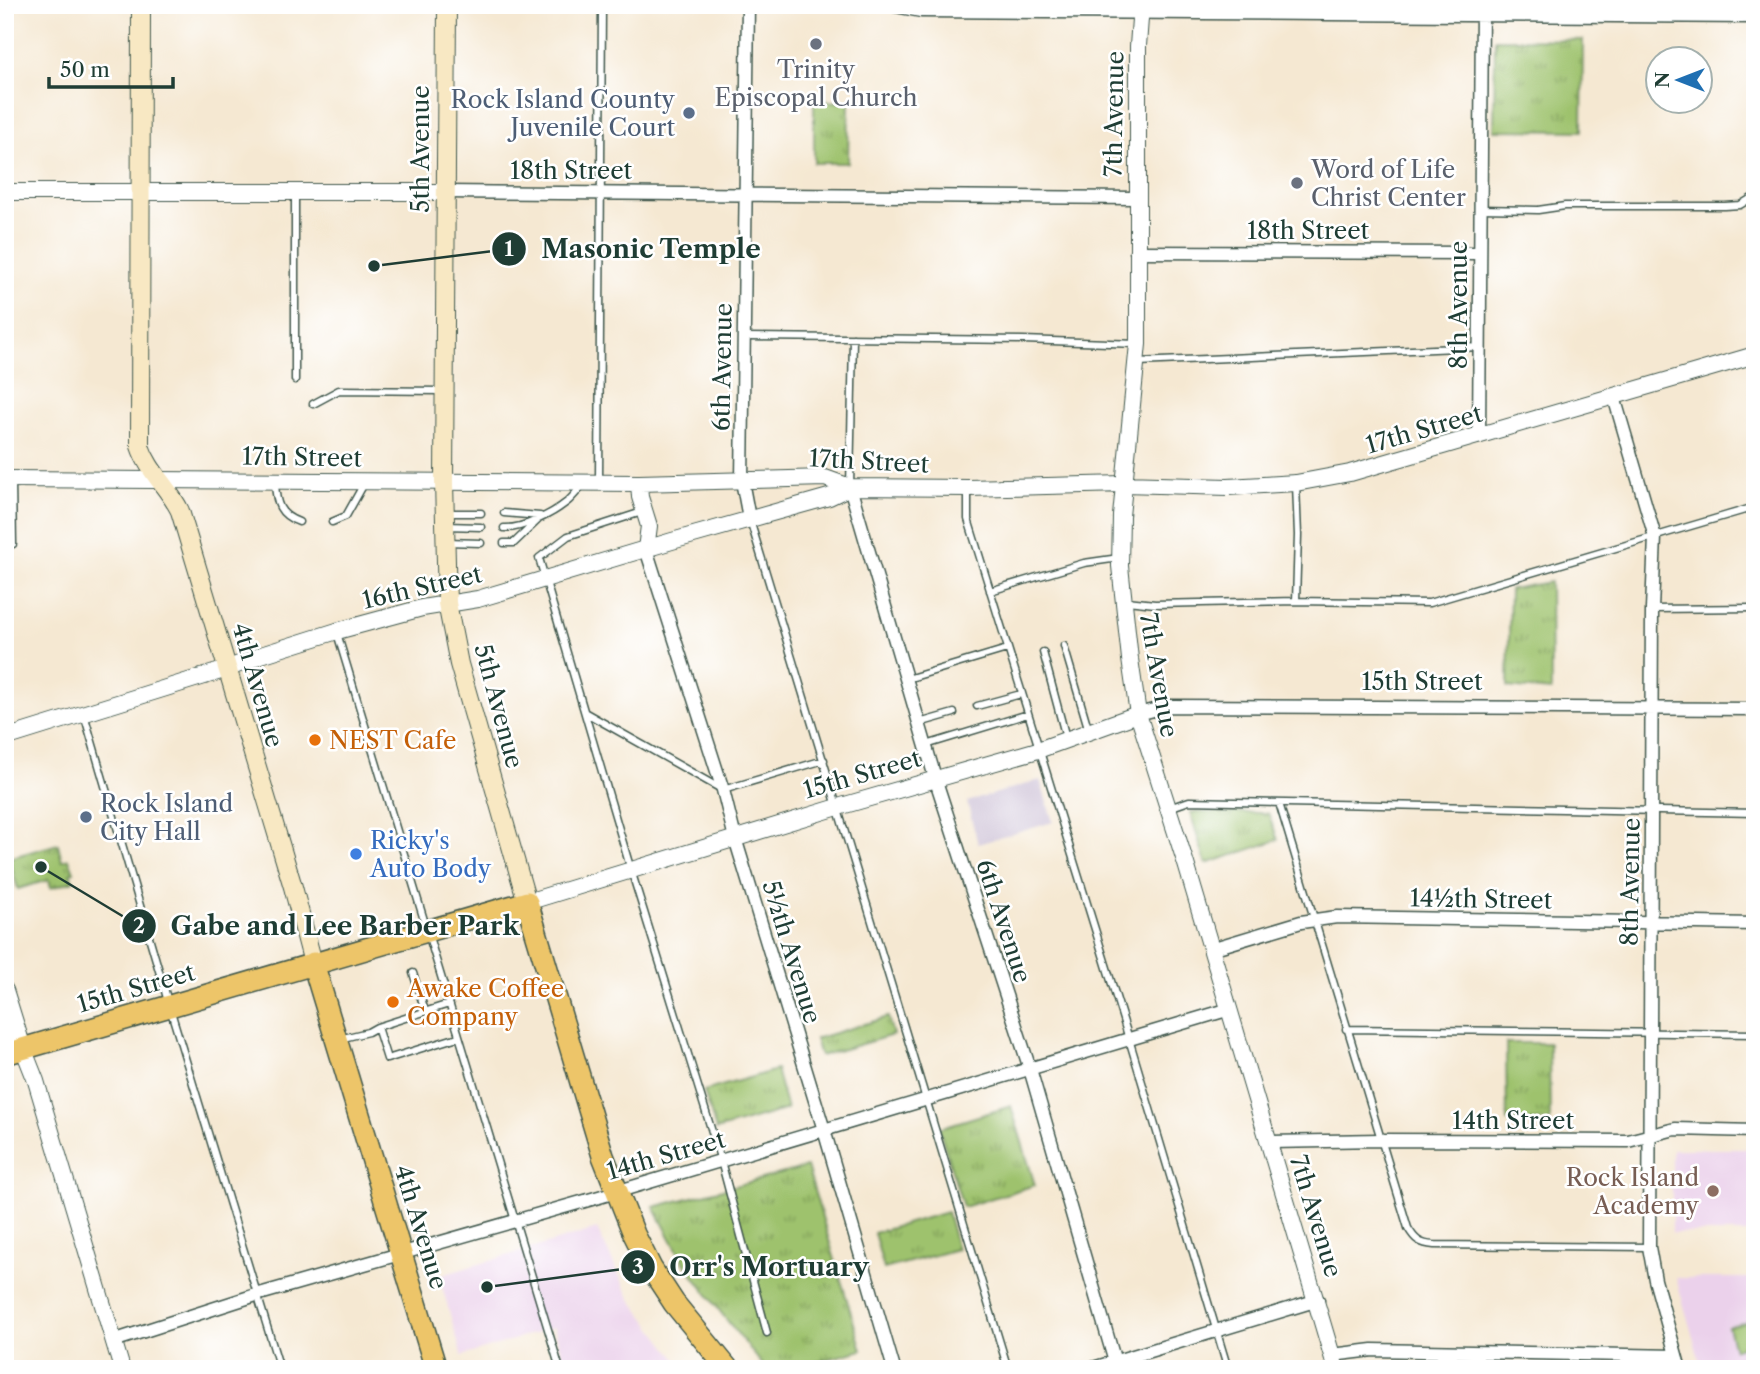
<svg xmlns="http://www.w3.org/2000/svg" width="1760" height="1374" font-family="'Libre Caslon Text',serif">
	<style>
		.built { fill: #ebd1eb }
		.industrial { fill: #cbbfd5 }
		.grass { fill: url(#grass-tufts); stroke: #5e8050; stroke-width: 2 }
		.garden { fill: #9ec26d; stroke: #5e8050; stroke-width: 2 }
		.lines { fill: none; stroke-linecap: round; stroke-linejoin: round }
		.service-casing { stroke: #3f574c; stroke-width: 9 }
		.minor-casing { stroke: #3f574c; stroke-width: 15 }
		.tertiary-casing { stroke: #3f574c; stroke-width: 18 }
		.secondary-casing { stroke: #3f574c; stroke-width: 20 }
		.primary-casing { stroke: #3f574c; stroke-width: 24 }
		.service { stroke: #fff; stroke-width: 6 }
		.minor { stroke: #fff; stroke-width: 12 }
		.tertiary { stroke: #fff; stroke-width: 16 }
		.secondary { stroke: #f8e8c3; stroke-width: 18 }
		.primary { stroke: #edc569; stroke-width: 21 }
		.worship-dot { fill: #6b7280; stroke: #fff; stroke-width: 2.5 }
		.service-dot { fill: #5c6f8a; stroke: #fff; stroke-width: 2.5 }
		.food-dot { fill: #e8710a; stroke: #fff; stroke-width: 2.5 }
		.shop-dot { fill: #3f7fe0; stroke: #fff; stroke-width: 2.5 }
		.education-dot { fill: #8d6e63; stroke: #fff; stroke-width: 2.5 }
		.labels { text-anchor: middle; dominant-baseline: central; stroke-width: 5; stroke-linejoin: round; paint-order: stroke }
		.worship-label { font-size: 24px; fill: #5b616d; stroke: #fff }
		.service-label { font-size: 24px; fill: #4e5e75; stroke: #fff; text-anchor: end }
		.street-label { font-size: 24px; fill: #1f3d34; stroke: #fff }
		.food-label { font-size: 24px; fill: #c56008; stroke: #fff; text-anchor: start }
		.shop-label { font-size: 24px; fill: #366cbe; stroke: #fff; text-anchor: start }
		.education-label { font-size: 24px; fill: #785e54; stroke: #fff; text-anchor: end }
		.leader { fill: none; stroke: #1f3d34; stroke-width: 2.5 }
		.callout-dot { fill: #1f3d34; stroke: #fff; stroke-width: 2.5 }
		.mark-label { font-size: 21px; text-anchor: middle; font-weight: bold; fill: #fff }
		.callout-label { font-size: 26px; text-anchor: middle; font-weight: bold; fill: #1f3d34; stroke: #fff; stroke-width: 5; stroke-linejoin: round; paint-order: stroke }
	</style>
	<defs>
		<pattern id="grass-tufts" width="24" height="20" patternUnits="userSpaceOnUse" patternTransform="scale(1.75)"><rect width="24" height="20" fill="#9ec26d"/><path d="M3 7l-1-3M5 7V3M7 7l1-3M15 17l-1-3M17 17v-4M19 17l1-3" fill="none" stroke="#809f5a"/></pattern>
	</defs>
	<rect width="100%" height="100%" fill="#fff"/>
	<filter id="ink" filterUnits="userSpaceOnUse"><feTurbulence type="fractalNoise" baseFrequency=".0143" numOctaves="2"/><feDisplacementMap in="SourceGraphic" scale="14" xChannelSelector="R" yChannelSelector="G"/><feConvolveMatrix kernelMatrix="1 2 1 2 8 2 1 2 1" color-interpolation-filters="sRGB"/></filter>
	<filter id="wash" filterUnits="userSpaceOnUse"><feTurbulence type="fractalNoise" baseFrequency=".00686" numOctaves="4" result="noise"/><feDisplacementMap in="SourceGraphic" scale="28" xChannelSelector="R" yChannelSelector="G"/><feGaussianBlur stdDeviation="1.57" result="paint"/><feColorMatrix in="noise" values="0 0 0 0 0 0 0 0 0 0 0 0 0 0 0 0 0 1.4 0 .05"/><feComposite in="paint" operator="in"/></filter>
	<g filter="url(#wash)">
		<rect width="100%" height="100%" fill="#f5e8d2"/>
		<path class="built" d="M1672,1149h83v84h-83z
			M597,1229l33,69 54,71h-118l-12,-42 -92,29 -23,-80z
			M1676,1278h79v91h-53z"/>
		<path class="industrial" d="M1040,780l13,42 -75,22 -11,-42z"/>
		<path class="grass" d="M1495,39l88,1 -1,91 -88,-1z
			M814,101l35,1 -1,61h-34z
			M1550,582l1,109 -43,-4 2,-98z
			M1190,812l78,1 10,27 -72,24z
			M58,844l4,17 7,-2 5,13 -4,1 3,8 -22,7 -3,-8 -30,9 -9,-31z
			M888,1017l5,18 -73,21 -5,-17z
			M1506,1043h43l1,78h-43z
			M776,1070l11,39 -71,21 -12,-39z
			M1011,1106l24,79 -72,22 -24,-79z
			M807,1167l55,183 -71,19h-25l-44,-55 -39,-53 -29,-54z
			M947,1212l10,37 -73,20 -10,-36z"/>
		<path class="garden" d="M1755,1319v24l-21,6 -6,-22z"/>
	</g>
	<g filter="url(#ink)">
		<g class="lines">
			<g class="service-casing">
				<path id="service" d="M295,193v187
					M1481,209l57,1 27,-4h160l15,-1 15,-9
					M743,337l280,3 114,4
					M1138,362l342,-15
					M313,404l26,-14 103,1
					M12,481l1,63
					M599,481l3,-476
					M275,483c1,20 4,32 24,39
					M850,487l3,-149
					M968,489v30l161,520 99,330
					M642,512l-74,24 -29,22 92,312 90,291 46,172
					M446,513h35
					M504,513l36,3
					M750,520l258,849
					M332,522l14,-6 19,-34
					M446,526l35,1
					M504,528c19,1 48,-14 63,-26 6,-5 11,-12 16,-17
					M446,542l35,1
					M504,543h10l24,-23
					M990,591l94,-28 35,-5
					M1127,601l28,3 141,-3 133,2 326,-96
					M1296,601l2,-66 -2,-51
					M1652,609l103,-1
					M337,633l223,736
					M1064,646l25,85
					M1043,652l23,86
					M907,679l100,-30
					M977,706l44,-12
					M586,713l137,77 101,-30
					M84,714l85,291 111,364
					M919,723l35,-10
					M926,745l102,-31
					M1279,803l129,425c7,12 12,16 26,17l215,2
					M1169,808l20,-7 566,12
					M413,973l12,38
					M377,1027l10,32 71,-22
					M1346,1029l409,5
					M339,1039l29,-7 9,-5 72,-23"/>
			</g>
			<g class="minor-casing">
				<path id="minor" d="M748,5l-6,476 7,37
					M890,5l31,6 834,6
					M446,192l690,6
					M1136,252l343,1
					M1614,397l41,140 -3,72 -3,638 6,33 25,89
					M1479,437l3,-432
					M850,487l86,294 94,288 87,300
					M646,549l77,241 12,48 89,292 70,239
					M1138,714l31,-8 586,3
					M1211,949l90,-27 36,-5 418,7
					M1270,1142l110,-2 248,1 47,-12 80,2
					M113,1341l143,-46 343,-98 631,-188
					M1332,1355l41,-5 303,6
					M1090,1369l228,-69"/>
			</g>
			<g class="tertiary-casing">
				<path id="tertiary" d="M1141,5l-3,41v298l-17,172 -1,50 10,93 8,55 48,150 150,505
					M5,192h441
					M5,479l634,4 186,-5 25,9 118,1 156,-4 104,3 68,-4 54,-10 405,-118
					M639,483l1,14 9,29 -3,23
					M5,738l222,-69 34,-14 76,-24 85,-23 56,-9 194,-58 157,-44 21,-10
					M527,902l311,-95 200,-57 100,-36
					M5,990l18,58 13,33 86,288"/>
			</g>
			<g class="secondary-casing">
				<path id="secondary" d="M141,5l-1,441c8,25 29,42 40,65l113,376 20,76
					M447,5l-3,476 3,122 12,61 68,238"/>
			</g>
			<g class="primary-casing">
				<path id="primary" d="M313,963l123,406
					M5,1054l522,-152 76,254 31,78 17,34 23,35 54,66"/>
			</g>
			<use href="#service" class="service"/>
			<use href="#minor" class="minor"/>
			<use href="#tertiary" class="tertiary"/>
			<use href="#secondary" class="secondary"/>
			<use href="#primary" class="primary"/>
		</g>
	</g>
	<g class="worship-dot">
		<circle cx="816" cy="44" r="7"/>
		<circle cx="1297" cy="183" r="7"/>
	</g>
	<g class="service-dot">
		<circle cx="689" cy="113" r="7"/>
		<circle cx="86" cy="817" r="7"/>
	</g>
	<g class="food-dot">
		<circle cx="315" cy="740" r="7"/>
		<circle cx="393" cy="1002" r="7"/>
	</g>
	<circle class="shop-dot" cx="356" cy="854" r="7"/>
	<circle class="education-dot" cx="1713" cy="1191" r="7"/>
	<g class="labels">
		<g class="worship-label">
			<text x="816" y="69">Trinity<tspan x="816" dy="28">Episcopal Church</tspan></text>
			<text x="1311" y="169" text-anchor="start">Word of Life<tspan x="1311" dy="28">Christ Center</tspan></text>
		</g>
		<g class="service-label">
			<text x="675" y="99">Rock Island County<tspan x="675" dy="28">Juvenile Court</tspan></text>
			<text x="100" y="803" text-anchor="start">Rock Island<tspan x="100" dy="28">City Hall</tspan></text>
		</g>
		<g class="street-label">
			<text transform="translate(1114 114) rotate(-89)">7th Avenue</text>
			<text transform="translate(420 149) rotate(-90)">5th Avenue</text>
			<text x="571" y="170">18th Street</text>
			<text x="1308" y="230">18th Street</text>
			<text transform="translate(1458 305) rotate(-90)">8th Avenue</text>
			<text transform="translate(722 367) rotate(-89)">6th Avenue</text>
			<text transform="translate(1424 429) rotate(-16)">17th Street</text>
			<text transform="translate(302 457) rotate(1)">17th Street</text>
			<text transform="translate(869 461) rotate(3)">17th Street</text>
			<text transform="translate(422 587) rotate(-13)">16th Street</text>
			<text transform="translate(1159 675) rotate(80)">7th Avenue</text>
			<text x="1422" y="681">15th Street</text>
			<text transform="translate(258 685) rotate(74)">4th Avenue</text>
			<text transform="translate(499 706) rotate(75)">5th Avenue</text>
			<text transform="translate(862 774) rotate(-16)">15th Street</text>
			<text transform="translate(1630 882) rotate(-89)">8th Avenue</text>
			<text transform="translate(1481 899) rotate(1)">14½th Street</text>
			<text transform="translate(1004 921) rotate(72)">6th Avenue</text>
			<text transform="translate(792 952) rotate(73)">5½th Avenue</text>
			<text transform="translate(136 988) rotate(-16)">15th Street</text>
			<text x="1513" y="1120">14th Street</text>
			<text transform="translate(666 1155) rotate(-16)">14th Street</text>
			<text transform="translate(1316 1216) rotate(73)">7th Avenue</text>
			<text transform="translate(421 1227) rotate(73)">4th Avenue</text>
		</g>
		<g class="food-label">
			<text x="329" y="740">NEST Cafe</text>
			<text x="407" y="988">Awake Coffee<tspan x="407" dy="28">Company</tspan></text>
		</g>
		<g class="shop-label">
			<text x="370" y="840">Ricky's<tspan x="370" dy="28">Auto Body</tspan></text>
		</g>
		<g class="education-label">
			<text x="1699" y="1177">Rock Island<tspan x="1699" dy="28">Academy</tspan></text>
		</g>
	</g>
	<path class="leader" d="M374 266L509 249M41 867L139 926M487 1287L638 1267"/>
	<g class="callout-dot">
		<circle cx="374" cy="266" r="7"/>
		<circle cx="41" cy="867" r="7"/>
		<circle cx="487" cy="1287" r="7"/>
		<circle cx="509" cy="249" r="18"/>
		<circle cx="139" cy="926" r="18"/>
		<circle cx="638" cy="1267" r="18"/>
	</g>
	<g class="mark-label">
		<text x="509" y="256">1</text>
		<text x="139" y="933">2</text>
		<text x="638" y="1274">3</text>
	</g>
	<g class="callout-label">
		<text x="651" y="258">Masonic Temple</text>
		<text x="345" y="935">Gabe and Lee Barber Park</text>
		<text x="769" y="1276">Orr's Mortuary</text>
	</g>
	<rect width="1760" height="1374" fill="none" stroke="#fff" stroke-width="28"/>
	<g transform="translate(1679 80) rotate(270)"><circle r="33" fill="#ffffff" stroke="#a5b1ae" stroke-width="2"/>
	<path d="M0-5L12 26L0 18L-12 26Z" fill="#1f6fb2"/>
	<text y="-10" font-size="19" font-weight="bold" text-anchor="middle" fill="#1f3d34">N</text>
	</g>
	<path d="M49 77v10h124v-10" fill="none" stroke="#1f3d34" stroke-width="3.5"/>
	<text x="60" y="77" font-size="21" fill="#1f3d34" stroke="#ffffff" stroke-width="5" paint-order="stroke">50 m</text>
</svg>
